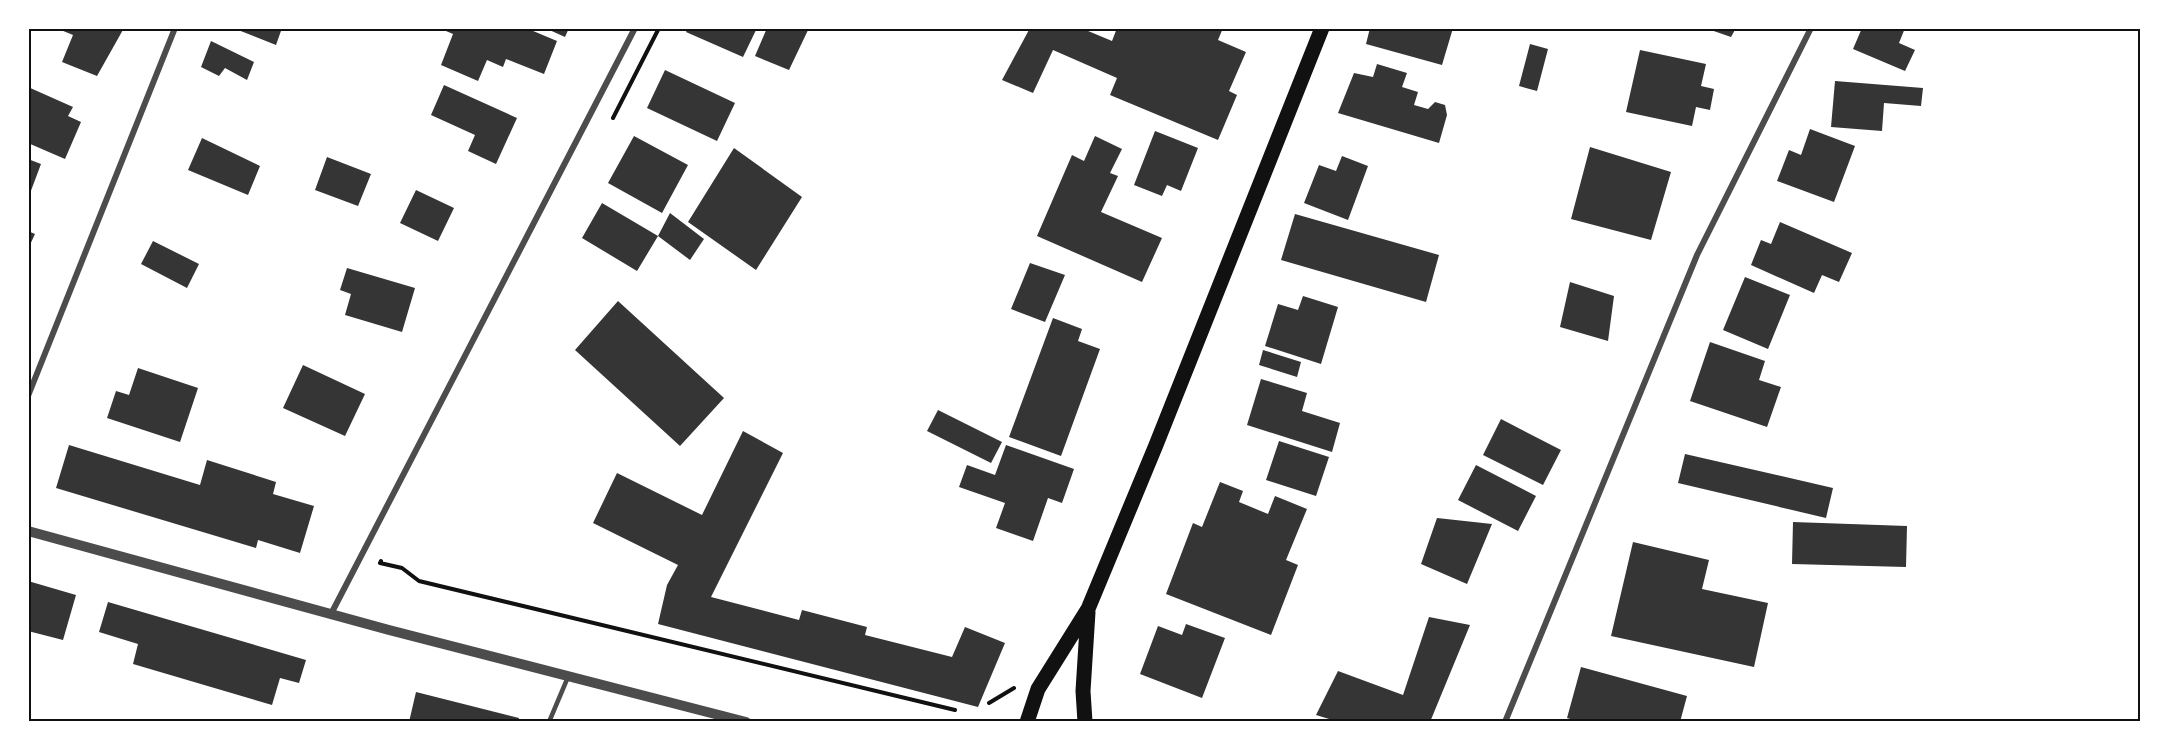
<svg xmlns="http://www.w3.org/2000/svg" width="2169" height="750" font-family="Mulish,sans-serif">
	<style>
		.building { fill: #353535 }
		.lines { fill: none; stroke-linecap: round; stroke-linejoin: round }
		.path { stroke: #111; stroke-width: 4 }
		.service { stroke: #4c4c4c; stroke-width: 4.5 }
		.minor { stroke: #4c4c4c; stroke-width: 6 }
		.tertiary { stroke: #4c4c4c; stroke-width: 10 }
		.primary { stroke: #111; stroke-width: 15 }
		.neatline { fill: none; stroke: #111; stroke-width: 2 }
	</style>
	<rect width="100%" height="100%" fill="#fff"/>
	<path class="building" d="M56,28h68l-27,48 -35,-14 11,-27z
		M233,28h49l-6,17z
		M439,28h87l31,13 -13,33 -38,-15 -3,8 -16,-7 -9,21 -37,-16 12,-31z
		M545,28h24l-4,9z
		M688,28h69l-14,29 -57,-25z
		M767,28h42l-20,42 -34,-14z
		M1030,28h51l31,13 5,-13h70l5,3v-3h31l-5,12 28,12 -17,39 8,4 -19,45 -108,-45 7,-17 -64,-28 -20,43 -31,-13z
		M1370,28h83l-11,37 -76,-21z
		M1705,28h31l-5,9z
		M1862,28h43l-6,15 16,7 -10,21 -52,-22z
		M211,41l43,21 -7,18 -22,-12 -6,8 -18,-9z
		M1530,44l18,5 -11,42 -18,-5z
		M1640,50l66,14 -5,22 13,3 -4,21 -14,-3 -4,19 -66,-14z
		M1377,64l30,9 -5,14 16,5 -4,13 14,4 7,-7 10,3 2,10 -8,28 -101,-30 16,-40 19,4z
		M665,70l70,33 -18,38 -70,-33z
		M1835,81l88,7 -2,18 -37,-3 -2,28 -51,-4z
		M444,85l73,33 -21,46 -28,-13 7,-16 -44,-20z
		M28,87l45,20 -5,9 13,6 -16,37 -37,-16z
		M1810,129l45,17 -21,56 -57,-21 12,-31 12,5z
		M1155,131l43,17 -17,43 -14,-6 -5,11 -28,-11z
		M634,136l54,29 -26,48 -54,-30z
		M1095,136l27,13 -12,24 8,3 -17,36 61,26 -20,44 -105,-46 35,-81 12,6z
		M202,138l58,28 -12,29 -60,-25z
		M1590,147l81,25 -20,68 -80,-21z
		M734,148l68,49 -46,73 -68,-48z
		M1342,156l26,10 -20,54 -44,-17 15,-38 17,6z
		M327,157l44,17 -13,32 -43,-16z
		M28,159l13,5 -12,32h-1z
		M416,190l38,18 -16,33 -38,-18z
		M602,203l56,33 -21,35 -55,-33z
		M670,213l34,26 -14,21 -32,-24z
		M1295,214l144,41 -13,47 -145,-42z
		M1780,222l72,31 -13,29 -17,-7 -8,18 -63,-28 10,-25 10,4z
		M28,231l7,3 -7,15z
		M153,241l46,23 -12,24 -46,-24z
		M1030,263l35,12 -20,47 -34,-13z
		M347,268l68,20 -13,44 -57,-17 6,-21 -11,-4z
		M1745,277l45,18 -22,54 -45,-19z
		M1570,282l44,14 -6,45 -48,-14z
		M1303,296l35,11 -17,57 -56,-18 13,-42 20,6z
		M618,301l106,97 -44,48 -105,-96z
		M1053,318l29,11 -4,12 22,8 -39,107 -52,-19z
		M1710,342l55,19 -6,19 22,7 -14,40 -77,-26z
		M1263,350l38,12 -4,15 -38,-12z
		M303,365l62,29 -20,42 -62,-28z
		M138,368l60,20 -18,54 -73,-24 9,-27 13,4z
		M1261,379l46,14 -5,18 38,12 -8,29 -85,-27z
		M938,410l64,32 -11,21 -64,-32z
		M1501,419l60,31 -18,35 -60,-30z
		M743,431l40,22 -72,144 88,23 3,-10 65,17 -2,8 87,22 13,-30 40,16 -27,64 -320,-83 9,-39 11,-20 -85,-42 24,-50 85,42z
		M1279,441l50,16 -13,39 -50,-16z
		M69,445l131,40 7,-25 69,22 -3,12 41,12 -14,47 -42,-13 -2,8 -200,-60z
		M1006,445l68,24 -12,34 -14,-5 -15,43 -37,-13 9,-25 -46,-16 8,-22 28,10z
		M1685,454l148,34 -7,30 -148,-35z
		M1476,465l60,31 -18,35 -60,-31z
		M1220,482l23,9 -4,11 29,12 7,-18 32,13 -21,51 12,5 -27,70 -105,-41 27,-71 9,4z
		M1437,518l55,6 -25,60 -46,-20z
		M1793,522l114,4 -1,41 -114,-3z
		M1633,542l76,18 -7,29 66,14 -14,64 -143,-31z
		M28,581l48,14 -13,45 -35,-9z
		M108,602l198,58 -7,23 -19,-5 -8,27 -139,-41 5,-20 -39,-12z
		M1429,617l41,8 -40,97h-91l-23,-7 22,-44 65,24z
		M1186,624l39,14 -23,60 -62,-24 18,-48 24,9z
		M1581,667l106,29 -7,26h-100l-13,-4z
		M416,692l103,26 -1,4h-109z"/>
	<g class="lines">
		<path class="path" d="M613,118l46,-90
			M381,561l-1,2 22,5 17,13 536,129
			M989,703l25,-15"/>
		<path class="service" d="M549,722l19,-45"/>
		<path class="minor" d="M28,396l147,-368
			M331,614l304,-586
			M1505,722l192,-467 114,-227"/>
		<path class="tertiary" d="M28,531l361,99 357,92"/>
		<path class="primary" d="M1027,722l11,-33 50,-80 68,-164 166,-417
			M1085,722l-2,-31 5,-79"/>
	</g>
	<rect width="2169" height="750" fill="none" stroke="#ffffff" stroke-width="60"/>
	<rect x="30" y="30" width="2109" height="690" class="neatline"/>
</svg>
